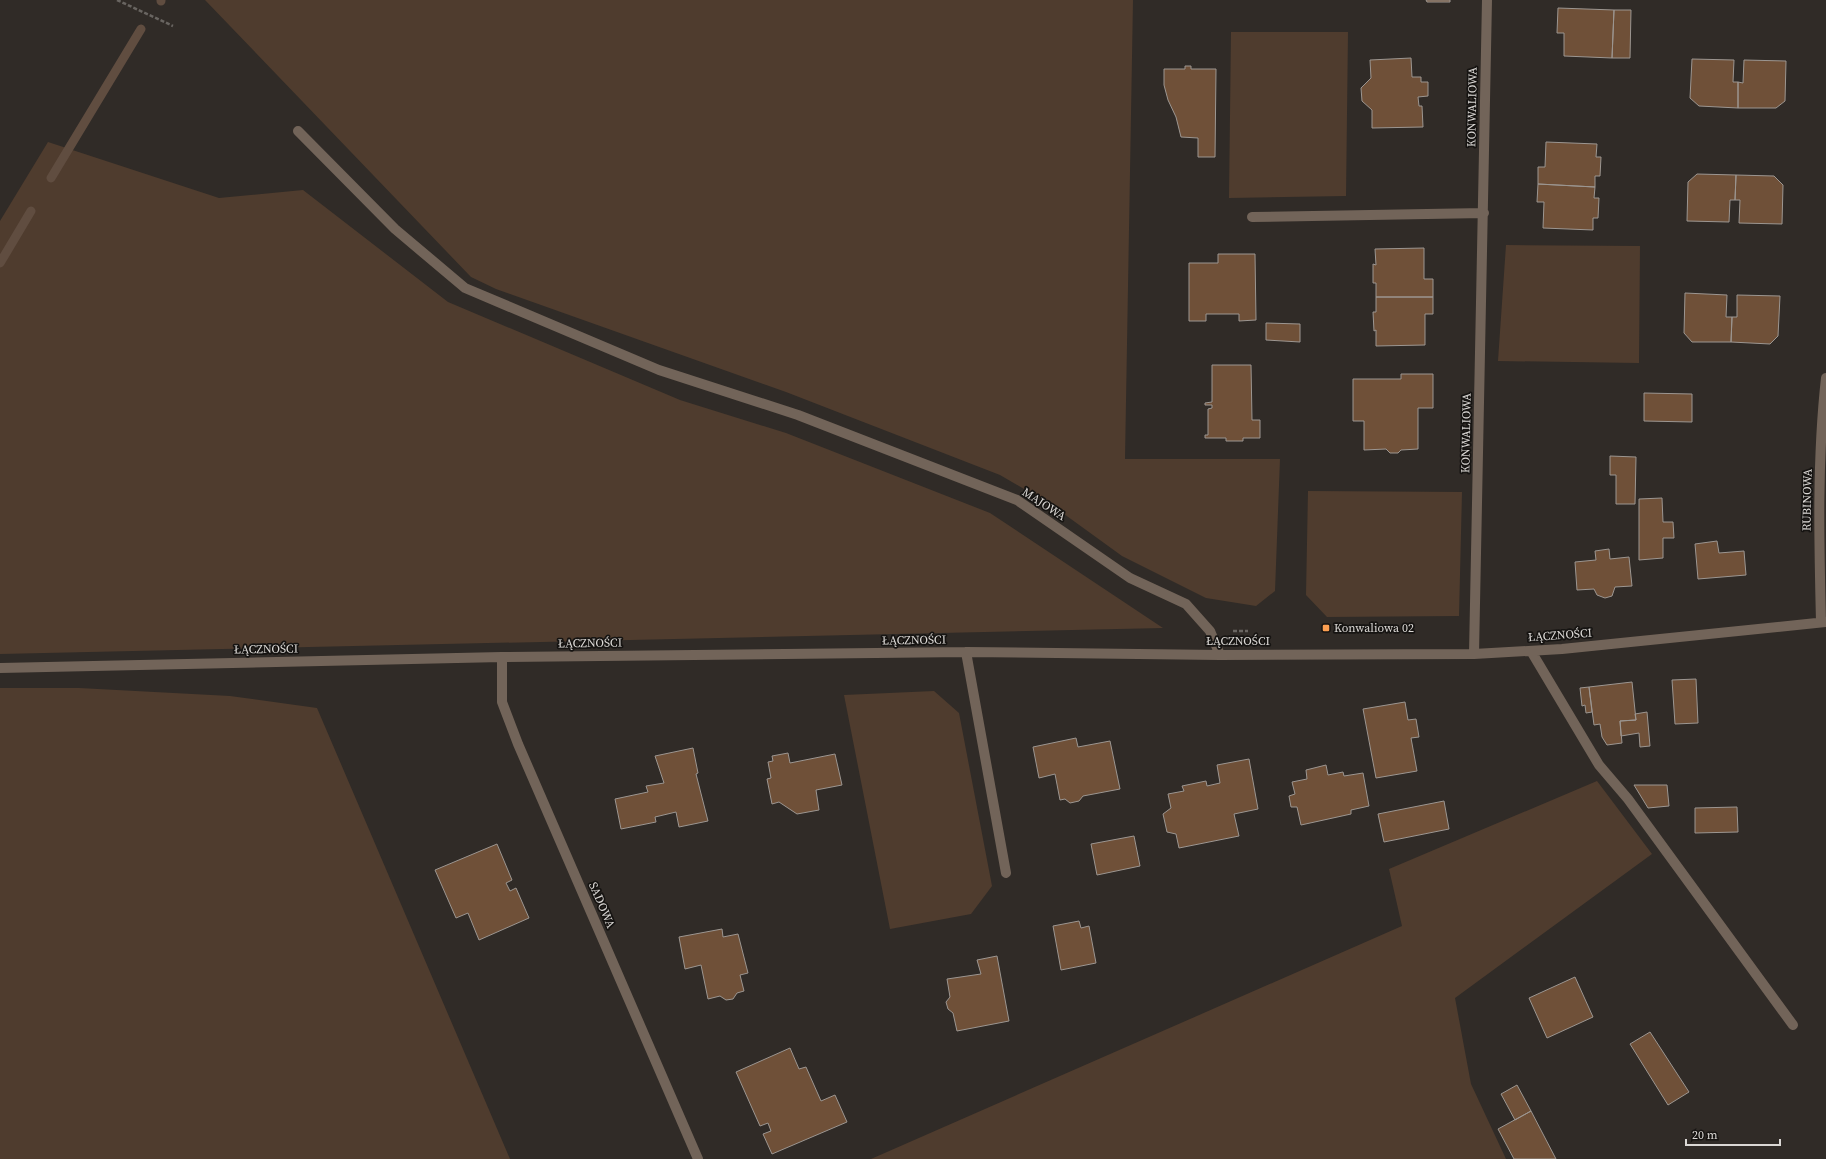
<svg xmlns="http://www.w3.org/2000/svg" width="1826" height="1159" font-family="'Source Serif 4',serif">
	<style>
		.green { fill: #4f3c2e }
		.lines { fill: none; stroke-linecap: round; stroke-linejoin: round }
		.stream { stroke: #604d40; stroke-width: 9 }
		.building { fill: #6f5038; stroke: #9c9691 }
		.path { stroke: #696561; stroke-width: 2.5; stroke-dasharray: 4 2; stroke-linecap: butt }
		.minor { stroke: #726459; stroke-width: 10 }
		.poi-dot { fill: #fb9e51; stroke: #161412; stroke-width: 1.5 }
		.labels { text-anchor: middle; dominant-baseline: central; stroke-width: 3.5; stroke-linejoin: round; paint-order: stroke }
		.street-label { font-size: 12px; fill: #dbd8d5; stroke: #161412 }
		.poi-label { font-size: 12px; fill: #dbd8d5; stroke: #161412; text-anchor: start }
	</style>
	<rect width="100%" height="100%" fill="#302b27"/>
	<path class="green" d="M205,0h928l-8,459h155l-5,132 -19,15 -50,-8 -84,-42 -69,-50 -53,-31 -214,-83 -290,-103 -25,-12z
		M1231,32h117l-2,164 -117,2z
		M48,142l171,56 84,-8 145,112 232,98 106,33 204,80 173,115 -1163,26v-433z
		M1506,245l134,1 -1,117 -141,-2z
		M1308,491l154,1 -3,124 -132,1 -21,-22z
		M0,688h79l151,8 87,12 193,451h-510z
		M934,691l25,22 33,173 -21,28 -81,15 -46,-234z
		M1597,781l55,73 -197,144 16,86 35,75h-635l531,-233 -13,-57z"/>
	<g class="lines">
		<path class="stream" d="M161,1v-1
			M51,178l90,-149
			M0,263l31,-52"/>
	</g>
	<path class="building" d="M1426,0h24v2h-23z
		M1558,8l56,2 -2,48 -48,-2v-23h-7z
		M1614,10h17l-1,48h-18z
		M1411,58l1,19h9v5h7v14l-10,1 1,9h3l1,21 -51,1v-18l-10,-9 -1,-13 10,-10 -1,-18z
		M1692,59l42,1 -1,22h5v26l-39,-2 -9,-8z
		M1744,60l42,1 -1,40 -9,7h-38v-26l5,1z
		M1185,66h6v3h25l-1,88h-17v-19l-17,-1 -5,-20 -8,-17 -4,-15v-16h21z
		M1546,142l51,2 -1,13h5l-1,19h-5v11l-57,-3v-17h7z
		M1697,174l39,1 -1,25h-5l-1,22 -42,-1 1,-39z
		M1736,175l38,1 9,9 -1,39 -43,-1 1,-23h-5z
		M1538,184l57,3 -1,11h5l-1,20h-5v12l-50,-2 1,-26h-7z
		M1424,248v31h9v18h-57v-14h-3v-19l3,1 -1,-16z
		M1218,254h37l1,66 -17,1v-7h-33v7h-17v-58h29z
		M1685,293l42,2 -1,22h6l-1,25h-39l-8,-9z
		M1737,295l43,1 -2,40 -8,8 -39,-2 1,-25h5z
		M1376,297h57v17h-8v31l-49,1v-16l-2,1 -1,-19h3z
		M1266,323l34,1v18l-34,-2z
		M1212,365h39l1,55h8v18h-17v3h-17v-3h-21v-3h3v-26l4,-1v-3h-7v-2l7,-1z
		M1401,374h32v34h-15v41l-17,1 -3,3h-8l-4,-4 -22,1v-29h-11v-42h48z
		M1644,393l48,1v28l-48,-1z
		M1610,456l26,1 -1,47h-19v-29h-6z
		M1662,498l1,24h10l1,16h-11v20l-24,2v-61z
		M1717,541l2,12 25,-2 2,24 -48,4 -3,-35z
		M1609,549l1,10 19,-2 3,29 -17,1 -3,9 -7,2 -8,-3 -3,-6 -17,1 -2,-28 21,-2 -1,-9z
		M1696,679l2,44 -23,1 -3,-44z
		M1632,682l4,38 -16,1 2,22 -15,2 -5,-8 -2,-13 -6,1 -5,-38z
		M1589,687l3,25 -6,1 -1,-8 -3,1 -2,-18z
		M1405,702l3,18 8,-1 3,18 -8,1 6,33 -41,7 -13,-69z
		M1647,712l3,34 -10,1 -1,-14 -18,3 -1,-15 16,-1 -1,-6z
		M1076,738l2,9 32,-6 10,48 -37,7 -4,5 -9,2 -5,-4 -5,1 -5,-26 -16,4 -6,-31z
		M693,748l5,25 -2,1 12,47 -29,6 -3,-15 -21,5 1,5 -35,7 -6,-30 33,-7 -2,-6 18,-3 -9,-27z
		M788,753l2,10 45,-9 7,31 -26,5 3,20 -22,4 -18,-12 -7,2 -5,-25 4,-1 -3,-16 5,-1 -1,-5z
		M1249,759l9,50 -24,5 5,22 -60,12 -3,-14 -9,-2 -4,-18 8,-6 -3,-14 16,-3 -2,-5 24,-5 1,5 13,-3 -3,-18z
		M1326,765l2,10 15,-3 1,4 19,-3 6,33 -18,4v4l-50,11 -4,-18h-6l-2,-11 6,-2 -3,-12 15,-3 -1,-9z
		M1634,785h33l2,21 -21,2z
		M1444,801l5,28 -65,13 -6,-28z
		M1737,807l1,25 -43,1v-25z
		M1134,836l6,30 -43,9 -6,-31z
		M497,844l15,36 -6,3 4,8 6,-3 13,30 -50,22 -11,-27 -12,5 -21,-48z
		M1079,921l2,7 8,-2 7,37 -35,7 -8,-44z
		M722,929l1,8 15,-3 10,39 -8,2 4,16 -7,2 -4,6 -7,1 -6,-4 -12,3 -7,-34 -16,4 -6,-32z
		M997,956l12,65 -52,10 -4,-18 -5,-4 -2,-7 4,-5 -3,-18 34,-5 -4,-14z
		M1575,977l18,40 -46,21 -18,-40z
		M1650,1032l39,60 -21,13 -38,-61z
		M790,1048l9,21 7,-2 15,34 14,-6 12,27 -75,32 -9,-20 8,-3 -3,-8 -8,3 -24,-54z
		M1517,1085l14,26 -16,9 -14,-26z
		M1531,1111l25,48h-42l-16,-30z"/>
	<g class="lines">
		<path class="path" d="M117,0l56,26
			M1233,631h15"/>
		<path class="minor" d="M298,131l97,98 70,59 194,82 139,45 219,85 113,78 56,26 24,27 10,24
			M1252,217l232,-4
			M1821,622c-2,-81 -4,-163 5,-244
			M1531,651l68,114 29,34 165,226
			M966,652l40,221
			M1474,654l13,-654
			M502,657v45l16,42 180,415
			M0,668l502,-11 464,-5 254,3 254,-1 88,-5 264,-27"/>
	</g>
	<rect class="poi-dot" x="1322" y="624" width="8" height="8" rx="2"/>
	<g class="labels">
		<g class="street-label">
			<text transform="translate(1472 107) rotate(-89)">KONWALIOWA</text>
			<text transform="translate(1466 433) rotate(-89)">KONWALIOWA</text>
			<text transform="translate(1807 500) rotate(-89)">RUBINOWA</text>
			<text transform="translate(1044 504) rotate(33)">MAJOWA</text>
			<text transform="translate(1560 635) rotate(-4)">ŁĄCZNOŚCI</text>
			<text transform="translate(914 640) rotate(-1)">ŁĄCZNOŚCI</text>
			<text x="1238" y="641">ŁĄCZNOŚCI</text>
			<text transform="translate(590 643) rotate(-1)">ŁĄCZNOŚCI</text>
			<text transform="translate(266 649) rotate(-1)">ŁĄCZNOŚCI</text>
			<text transform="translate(602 905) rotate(67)">SADOWA</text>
		</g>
		<g class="poi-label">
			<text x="1334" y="628">Konwaliowa 02</text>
		</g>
	</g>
	<path d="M1686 1139v6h94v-6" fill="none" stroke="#dbd8d5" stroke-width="2"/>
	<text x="1692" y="1139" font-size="12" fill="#dbd8d5" stroke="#161412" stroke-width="3" paint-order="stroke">20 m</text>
</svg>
